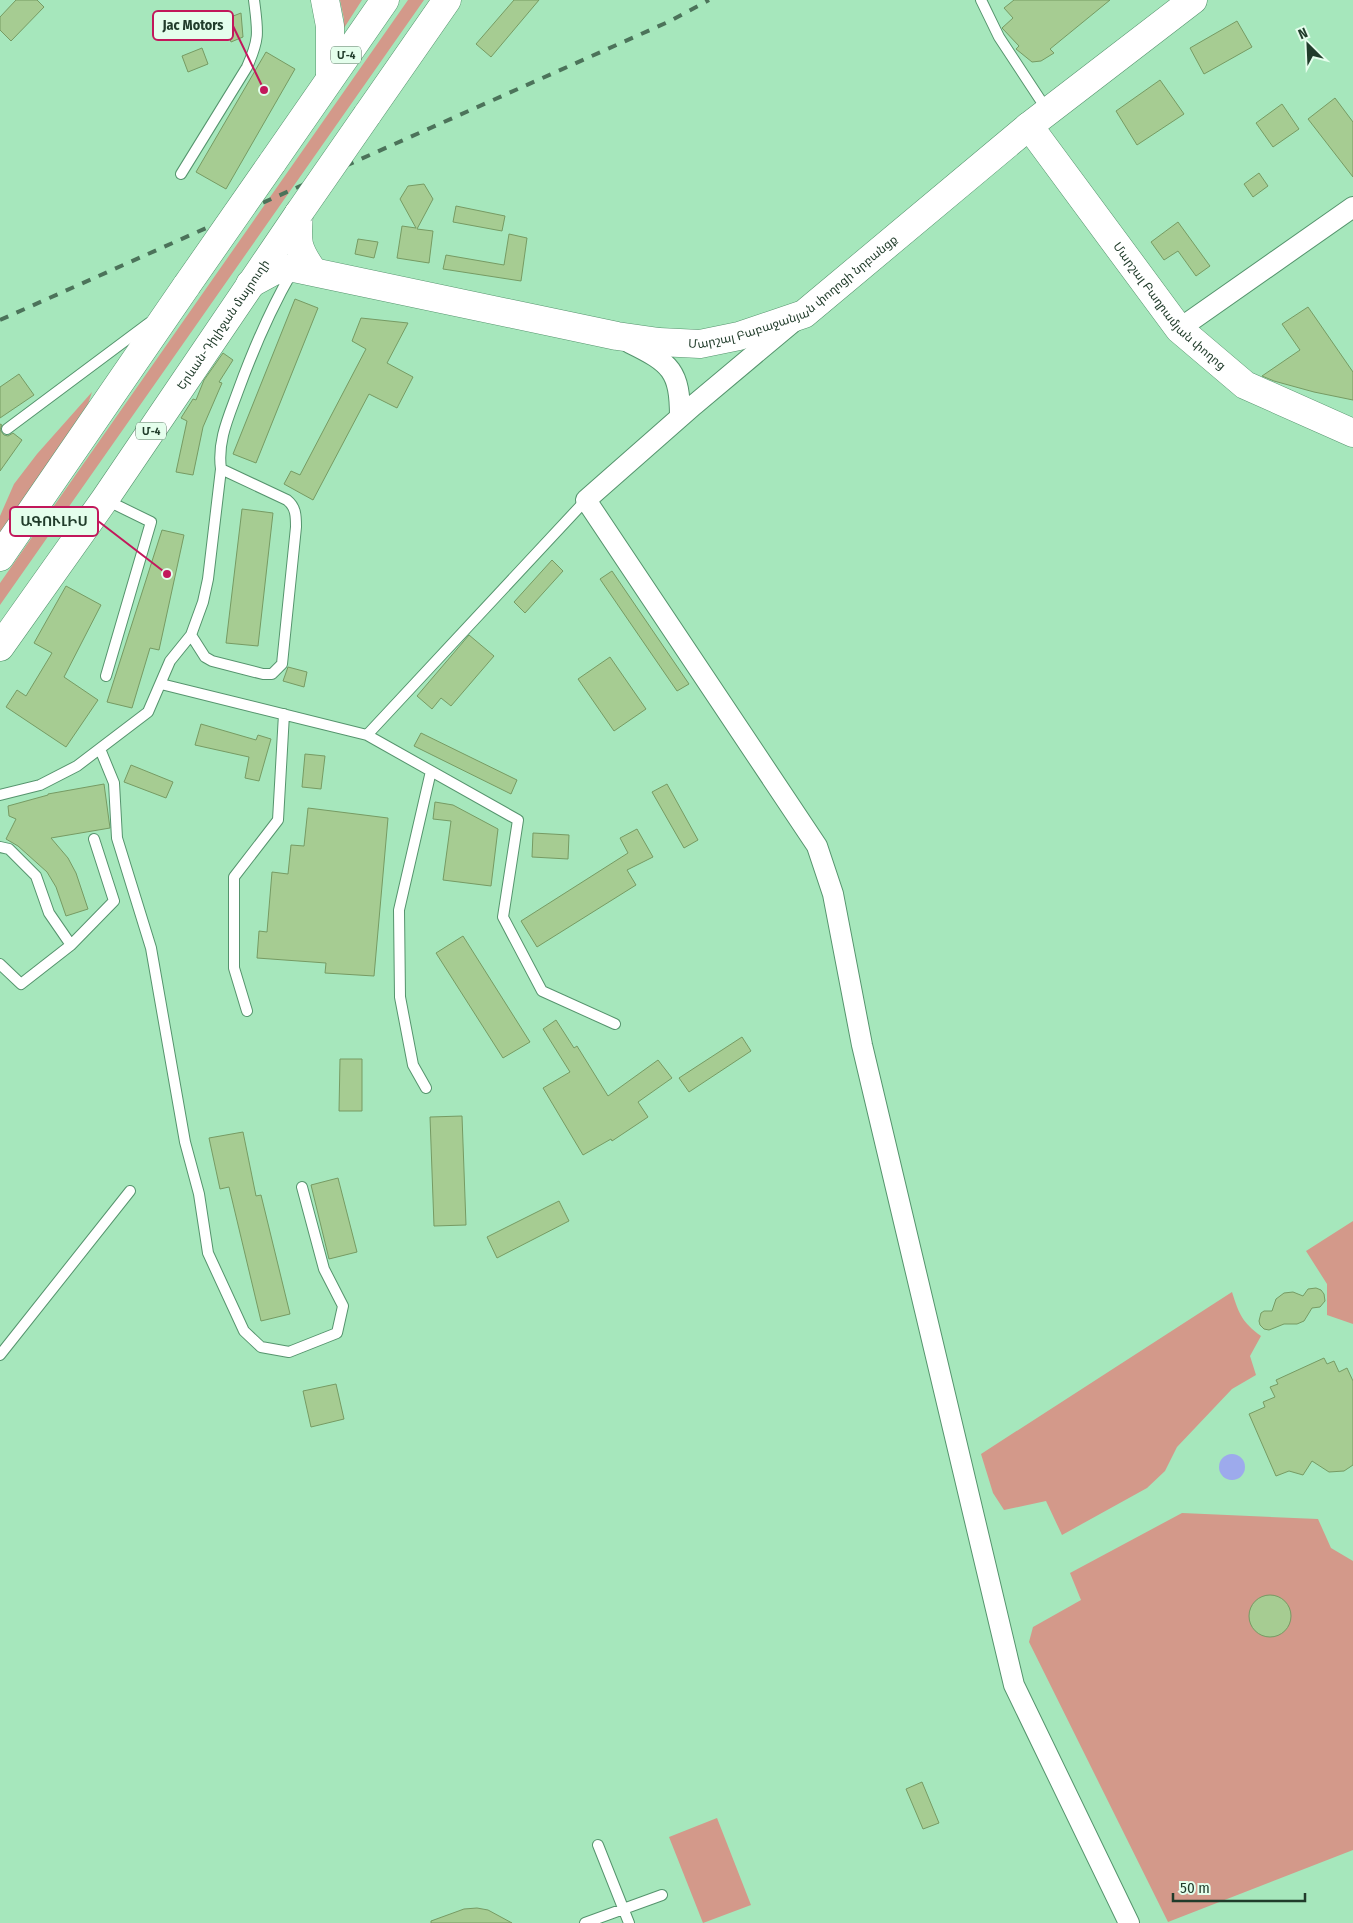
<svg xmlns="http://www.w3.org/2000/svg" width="1353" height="1923" font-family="'Fira Sans Condensed','Noto Sans Armenian',sans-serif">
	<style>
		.green { fill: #d3998a }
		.water { fill: #9daaec }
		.building { fill: #a6cc92; stroke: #769b63 }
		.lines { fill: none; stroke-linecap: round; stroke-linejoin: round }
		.lane-casing { stroke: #55946d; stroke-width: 12 }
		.street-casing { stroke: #55946d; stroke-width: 22 }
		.secondary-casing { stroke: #55946d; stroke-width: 29 }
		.highway-casing { stroke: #55946d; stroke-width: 29 }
		.lane { stroke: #fff; stroke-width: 10 }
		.street { stroke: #fff; stroke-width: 20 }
		.secondary { stroke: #fff; stroke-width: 28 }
		.highway { stroke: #fff; stroke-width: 28 }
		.rail { stroke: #4c735a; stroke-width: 4; stroke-dasharray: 9 9; stroke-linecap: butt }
		.highway-bridge-casing { stroke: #55946d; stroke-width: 29; stroke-linecap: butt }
		.highway-bridge { stroke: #fff; stroke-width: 28 }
		.labels { text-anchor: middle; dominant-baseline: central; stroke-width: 4; stroke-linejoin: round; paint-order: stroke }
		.shield { fill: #e4feec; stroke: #5c7665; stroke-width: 1 }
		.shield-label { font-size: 11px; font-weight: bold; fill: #213c2b }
		.street-label { font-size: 12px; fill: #213c2b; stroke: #e4feec }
		.leader { fill: none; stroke: #c2185b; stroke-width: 2 }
		.callout-dot { fill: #c2185b; stroke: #e4feec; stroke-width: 2 }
		.callout { fill: #e4feec; stroke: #c2185b; stroke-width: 2 }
		.callout-label { font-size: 14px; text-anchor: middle; font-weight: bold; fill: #213c2b }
	</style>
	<rect width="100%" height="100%" fill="#a6e7bc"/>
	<path class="green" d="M340,0h22l-18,28v-9z
		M408,0h16l-424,605v-22z
		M92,392l-4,12 -88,129v-17l14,-32 23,-30z
		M1353,1221v103l-26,-9v-31l-21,-33z
		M1232,1292c7,22 10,30 29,44l-11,20 6,19 -24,14 -55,58 -12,24 -18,17 -85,47 -16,-34 -42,9 -11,-17 -12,-39z
		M1182,1513l136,6 13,29 22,13v289l-185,72 -139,-280 4,-15 48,-27 -11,-27z
		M717,1818l34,87 -48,18 -34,-86z"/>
	<path class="water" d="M1219 1467a13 13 0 1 1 26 0a13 13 0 1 1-26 0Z"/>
	<path class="building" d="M16,0h21l7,7 -33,34 -11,-11v-13z
		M514,0h25l-48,57 -15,-13z
		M1014,0h96l-60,49 4,4 -13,8 -9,1 -16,-13 3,-3 -17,-18 11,-10 -9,-10z
		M241,13l2,24 -12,5 -8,-22z
		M1237,21l15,26 -48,27 -14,-26z
		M202,48l6,16 -20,8 -6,-16z
		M266,52l29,17 -69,120 -30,-17z
		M1160,80l24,34 -47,31 -21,-34z
		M1335,98l18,24v55l-45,-58z
		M1282,104l17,25 -26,18 -17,-24z
		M1259,173l9,13 -15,11 -9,-13z
		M424,184l9,15 -16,30 16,2 -4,32 -32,-5 5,-32 14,2 -16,-29 8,-13z
		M456,206l49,10 -3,15 -49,-9z
		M1178,222l32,44 -14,10 -18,-25 -14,9 -13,-18z
		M509,234l18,4 -6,43 -78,-12 3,-14 58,10z
		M358,239l20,3 -4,16 -19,-4z
		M295,299l23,9 -62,155 -23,-9z
		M1308,307l45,65v28l-39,-8 -40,-11 -12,-5 38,-26 -18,-26z
		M361,318l47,5 -21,40 26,14 -16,31 -28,-14 -56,106 -29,-16 7,-13 9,4 66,-126 -14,-8z
		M223,353l10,7 -14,22 3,1 -19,44 -10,48 -17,-3 11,-51 -6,-3 12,-19 3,1 8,-20z
		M19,374l15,21 -34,23v-31z
		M0,424l2,1 -2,5 4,5 4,1 5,-3 9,7 -22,31z
		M242,509l31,4 -15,133 -32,-3z
		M162,530l22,5 -25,115 -9,-2 -18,60 -25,-6z
		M552,560l11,11 -38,42 -11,-11z
		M612,571l77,113 -12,7 -77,-112z
		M66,586l35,19 -37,72 34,23 -32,47 -60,-40 11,-17 9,6 26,-43 -18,-10z
		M469,635l25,21 -43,50 -10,-8 -9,11 -15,-13z
		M610,657l36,52 -32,22 -36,-52z
		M288,667l19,5 -3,15 -21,-6z
		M201,724l55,16 2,-5 13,4 -12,42 -14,-3 4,-21 -54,-12z
		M421,733l96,47 -6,14 -97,-48z
		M305,754l20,2 -4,33 -19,-2z
		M131,765l42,17 -7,16 -42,-16z
		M104,784l6,44 -59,10 17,20 8,15 12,36 -22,7 -10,-29 -9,-15 -29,-26 -12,-7 10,-20 -7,-3 -1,-10 40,-11v-1z
		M667,784l31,56 -14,8 -32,-56z
		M435,802l18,3 45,24 -7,57 -48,-6 8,-59 -18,-2z
		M308,808l80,10 -14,158 -49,-3 1,-10 -69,-5 2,-27 8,1 5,-60 16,2 3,-29 13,1z
		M637,829l16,28 -26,13 9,15 -99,62 -16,-26 107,-68 -8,-15z
		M533,833l36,2 -1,24 -36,-2z
		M463,936l67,106 -27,16 -67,-105z
		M556,1020l18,28 3,-2 31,50 50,-36 14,18 -34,24 10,15 -36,24 -1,-2 -28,16 -40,-67 27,-16 -27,-43z
		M742,1037l9,14 -62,41 -10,-14z
		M340,1059h22v52h-23z
		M462,1116l4,109 -32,1 -4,-109z
		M243,1132l13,64 5,-1 29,119 -29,7 -32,-134 -9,2 -11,-51z
		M338,1178l19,74 -28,7 -18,-74z
		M559,1201l10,20 -72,37 -10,-21z
		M1316,1288l5,2 3,4 1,7 -5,6 -8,1 -8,13 -7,3h-13l-15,6 -5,-1 -4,-4 -1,-4 2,-8 3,-2h8l4,-12 8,-6 9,-1 10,4 5,-7z
		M1324,1358l3,6 7,-3 5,11 8,-4 6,13v84l-9,6 -15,1 -17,-11 -9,14 -14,-4 -13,5 -27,-62 16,-7 -2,-5 12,-5 -5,-10 8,-3 -2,-4z
		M336,1384l8,35 -33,8 -8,-36z
		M1249 1616a21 21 0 1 1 42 0a21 21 0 1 1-42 0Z
		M922,1782l17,41 -16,6 -17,-40z
		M477,1908l11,2 24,13h-81v-2l33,-12z"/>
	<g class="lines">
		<g class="lane-casing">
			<path id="lane" d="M981,0l18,37 48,73
				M181,174l66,-107c13,-29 11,-35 7,-67
				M7,429l142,-106
				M106,500l45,22 -45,154
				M191,635l14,22 7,4 51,13h9l10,-10 14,-137c0,-11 0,-20 -9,-27l-66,-31
				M161,684l206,51 219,-235
				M367,735l151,85 -15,97 39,74 73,33
				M100,749l14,34 3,55 34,110 34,194 14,52 9,59 36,78 17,16 28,5 48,-19 6,-27 -19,-37 -22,-82
				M0,795l40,-10 37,-19 71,-54 22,-51 21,-26 12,-33 5,-23 13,-110c-4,-28 8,-53 17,-78 15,-41 32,-81 54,-119
				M0,847l9,2 27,27 13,37 22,32 43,-44 -20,-62
				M0,964l21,20 50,-39
				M247,1011l-13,-43v-91l44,-57 6,-106
				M426,1088l-13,-23 -13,-68 -1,-87 32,-139
				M0,1355l130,-164
				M598,1845l31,78
				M585,1923l77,-28"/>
		</g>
		<g class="street-casing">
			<path id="street" d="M793,322l-99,83 -108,95 231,346 16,48 29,151 152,640 115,238
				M1179,329l174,-122
				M630,343c41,20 50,28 50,74"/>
		</g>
		<g class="secondary-casing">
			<g id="secondary">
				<path d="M325,0l5,26v51"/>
				<path id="s1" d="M1029,126l150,203 66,56 108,48"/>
				<path d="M299,213c-2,29 -3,34 14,58"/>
				<path id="s2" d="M250,284l24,-13 20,-3 323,68 42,6 41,2 39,-8 65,-22 225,-188 164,-126"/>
			</g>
		</g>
		<g class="highway-casing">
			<g id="highway">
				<path d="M367,115l80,-115"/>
				<path d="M272,163l113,-163"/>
				<path d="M0,557l187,-272"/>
				<path id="s3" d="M0,647l105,-148 194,-286"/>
			</g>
		</g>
		<use href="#lane" class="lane"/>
		<use href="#street" class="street"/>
		<use href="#secondary" class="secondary"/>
		<use href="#highway" class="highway"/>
		<path class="rail" d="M0,320l668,-298 41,-22"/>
		<g class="highway-bridge-casing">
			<path id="highway-bridge" d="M299,213l68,-98
				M187,285l85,-122"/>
		</g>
		<use href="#highway-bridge" class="highway-bridge"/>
	</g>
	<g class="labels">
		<g class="shield">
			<rect x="331" y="46.5" width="30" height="17" rx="4"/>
			<rect x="136" y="422.5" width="30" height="17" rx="4"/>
		</g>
		<g class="shield-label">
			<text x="346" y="55">Մ-4</text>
			<text x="151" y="431">Մ-4</text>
		</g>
		<g class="street-label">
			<text stroke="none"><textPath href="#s2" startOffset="569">Մարշալ Բաբաջանյան փողոցի նրբանցք</textPath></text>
			<text stroke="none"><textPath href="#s1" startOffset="229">Մարշալ Բաղրամյան փողոց</textPath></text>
			<text stroke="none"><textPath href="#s3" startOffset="392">Երևան-Դիլիջան մայրուղի</textPath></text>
		</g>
	</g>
	<path class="leader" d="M264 90L233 26M167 574L98 521"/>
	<g class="callout-dot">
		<circle cx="264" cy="90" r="5"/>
		<circle cx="167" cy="574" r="5"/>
	</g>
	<g class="callout">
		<rect x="153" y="11" width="80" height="29" rx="5"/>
		<rect x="10" y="507" width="88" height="29" rx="5"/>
	</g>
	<g class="callout-label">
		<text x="193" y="30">Jac Motors</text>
		<text x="54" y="526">ԱԳՈՒԼԻՍ</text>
	</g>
	<g transform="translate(1308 45) rotate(336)" stroke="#e4feec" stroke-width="4" paint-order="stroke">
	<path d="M0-4L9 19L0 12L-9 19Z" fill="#213c2b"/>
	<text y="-8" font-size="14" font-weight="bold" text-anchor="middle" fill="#213c2b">N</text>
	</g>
	<path d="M1173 1893v8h132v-8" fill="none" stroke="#213c2b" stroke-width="2.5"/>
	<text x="1180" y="1893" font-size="15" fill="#213c2b" stroke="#e4feec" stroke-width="4" paint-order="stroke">50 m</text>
</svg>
